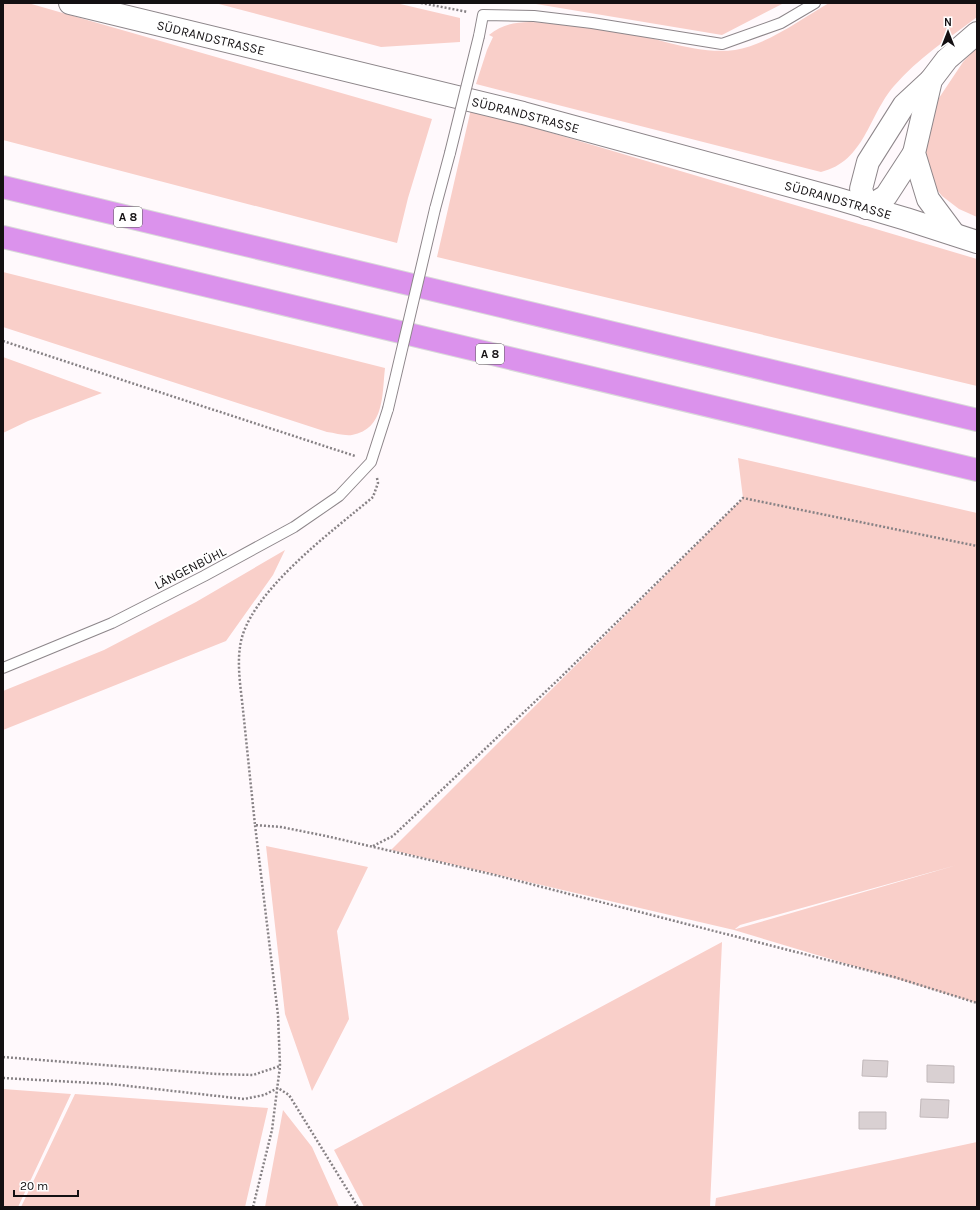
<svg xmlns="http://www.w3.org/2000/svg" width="980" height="1210" font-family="Karla,sans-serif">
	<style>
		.green { fill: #f9cfc9; fill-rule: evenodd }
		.building { fill: #d9d0d2; stroke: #c2b9bb }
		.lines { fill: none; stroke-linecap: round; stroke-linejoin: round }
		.lane-casing { stroke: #8d868a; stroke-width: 12 }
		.secondary-casing { stroke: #8d868a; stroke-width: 24 }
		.highway-casing { stroke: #d9d9d9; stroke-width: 24 }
		.path { stroke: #878285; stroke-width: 2.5; stroke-dasharray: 2 2; stroke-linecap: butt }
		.lane { stroke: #fff; stroke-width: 10 }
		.secondary { stroke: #fff; stroke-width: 22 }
		.highway { stroke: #db92ec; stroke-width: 22 }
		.lane-bridge-casing { stroke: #8d868a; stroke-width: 12; stroke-linecap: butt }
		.lane-bridge { stroke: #fff; stroke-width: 10 }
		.labels { text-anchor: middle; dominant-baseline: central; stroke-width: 4; stroke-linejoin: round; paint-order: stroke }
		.shield { fill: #fff; stroke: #5a5859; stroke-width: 1 }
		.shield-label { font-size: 12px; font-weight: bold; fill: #131012 }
		.street-label { font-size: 13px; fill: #131012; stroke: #fff }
	</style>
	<rect width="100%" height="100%" fill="#fff9fc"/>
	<path class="green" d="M3,3h25l404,116 -24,79 -11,45 -394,-103z
		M215,3h181l64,15v24l-79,5z
		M530,3h254l-62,32z
		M829,3h148v14c-29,22 -59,41 -83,69 -26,30 -29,75 -73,86l-345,-88 11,-34 6,-13 -4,-2c22,-18 48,-13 75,-10 18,2 37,3 54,6 39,6 77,24 117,19 32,-5 66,-31 94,-47z
		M977,47v170l-18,-8 -17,-13 -14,-17 -4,-38 13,-40 26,-39z
		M471,109l506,150v127l-540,-129z
		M3,272l382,96c-3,26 0,61 -33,67 -8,1 -17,-2 -25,-3l-324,-105z
		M3,357l99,36 -74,28 -25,12z
		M738,458l239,55v490l-243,-73 -343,-80 352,-352zM957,865l-221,64h-1l5,-4z
		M285,550l-12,25 -47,66 -223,89v-39l101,-41 92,-48z
		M266,846l102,21 -31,64 12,88 -37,72 -27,-77z
		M722,942l-12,265h-346l-30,-57z
		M3,1089l68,5 -53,113h-15z
		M75,1094l193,14 -23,99h-224z
		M283,1110l29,37 27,60h-74z
		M977,1142v65h-262l1,-9z"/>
	<path class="building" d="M863,1060l25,1 -1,16 -25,-1z
		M927,1065l27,1v17l-27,-1z
		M921,1099l28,1 -1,18 -28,-1z
		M859,1112h27v17h-27z"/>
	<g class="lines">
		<g class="lane-casing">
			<path id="lane" d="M479,36l4,-21 51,1 58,7 130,21 59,-21 34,-20
				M435,209l15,-56
				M3,668l109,-45 92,-47 90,-49 45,-31 32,-34 17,-53"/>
		</g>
		<g class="secondary-casing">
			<g id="secondary">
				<path id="s1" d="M70,3l453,110 312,85 71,21 71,23"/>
				<path d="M867,208l-6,-19 7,-27 36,-57 27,-25"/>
				<path d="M867,208l19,-12 28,-43"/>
				<path d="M954,234l-26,-35 -14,-46 17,-73 16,-21 30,-26"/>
			</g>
		</g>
		<g class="highway-casing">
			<path id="highway" d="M3,187l974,233
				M3,237l974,233"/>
		</g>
		<path class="path" d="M421,3l47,9
			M3,341l352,115
			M377,478l1,5 -5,14c-39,33 -127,97 -133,150 -3,20 1,43 3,63 4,38 8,77 12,115l26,2 45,9 169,39 399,102 83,26
			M373,846l20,-10 167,-158 183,-180 234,48
			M3,1057l214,17 36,1 27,-9
			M3,1078l108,6 133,15 20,-4 14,-7 11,7 69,112
			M253,1207l19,-77 8,-64 -2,-51 -23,-190"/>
		<use href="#lane" class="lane"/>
		<use href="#secondary" class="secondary"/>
		<use href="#highway" class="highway"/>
		<g class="lane-bridge-casing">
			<path id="lane-bridge" d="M450,153l29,-117
				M388,409l47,-200"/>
		</g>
		<use href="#lane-bridge" class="lane-bridge"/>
	</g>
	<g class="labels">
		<g class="shield">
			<rect x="114" y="207" width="28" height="20" rx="3"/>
			<rect x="476" y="344" width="28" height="20" rx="3"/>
		</g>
		<g class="shield-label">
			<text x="128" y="217">A 8</text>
			<text x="490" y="354">A 8</text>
		</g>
		<g class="street-label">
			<text stroke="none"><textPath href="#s1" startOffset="145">SÜDRANDSTRASSE</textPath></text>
			<text stroke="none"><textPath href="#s1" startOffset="469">SÜDRANDSTRASSE</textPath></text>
			<text stroke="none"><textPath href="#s1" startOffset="793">SÜDRANDSTRASSE</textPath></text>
			<text transform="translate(190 568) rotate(-27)">LÄNGENBÜHL</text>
		</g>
	</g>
	<rect width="980" height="1210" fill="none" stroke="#131012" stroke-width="8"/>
	<g transform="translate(948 32)" stroke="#ffffff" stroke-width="3" paint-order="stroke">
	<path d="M0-3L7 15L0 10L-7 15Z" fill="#131012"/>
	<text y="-6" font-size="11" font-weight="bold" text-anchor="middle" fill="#131012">N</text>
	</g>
	<path d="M14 1190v6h64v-6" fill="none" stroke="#131012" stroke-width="2"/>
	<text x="20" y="1190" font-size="12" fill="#131012" stroke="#ffffff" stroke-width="3" paint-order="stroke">20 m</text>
</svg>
